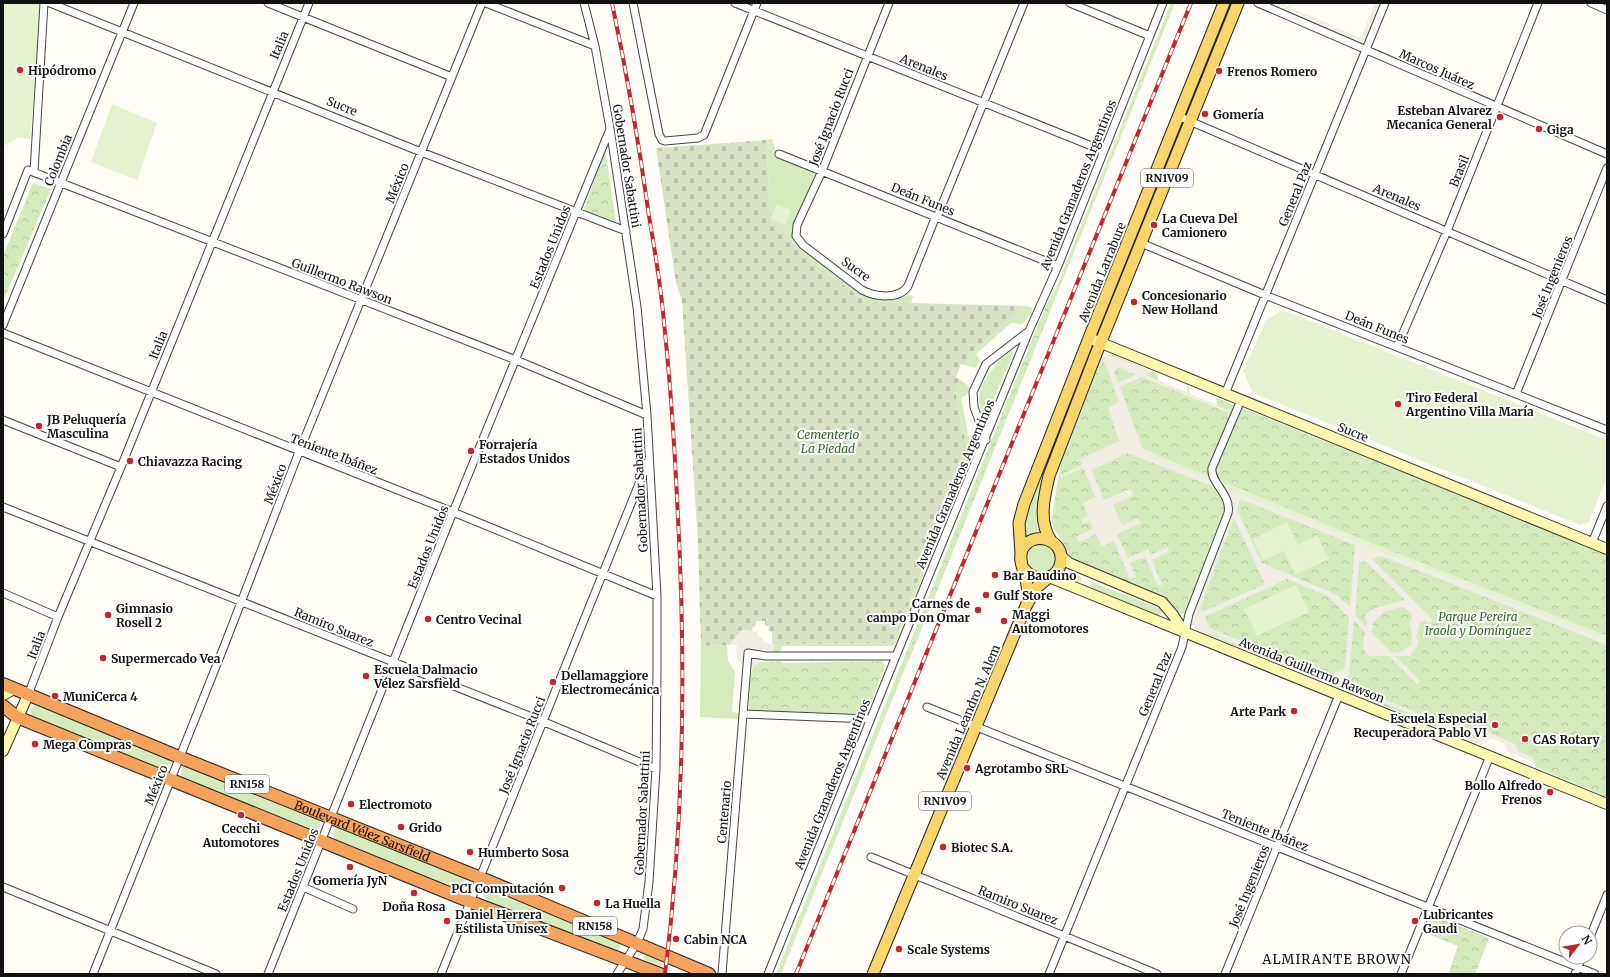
<svg xmlns="http://www.w3.org/2000/svg" width="1610" height="977" font-family="Merriweather,serif">
	<style>
		.grass { fill: #d5ebbd }
		.cemetery { fill: url(#cemetery-stones) }
		.park { fill: url(#park-crowns) }
		.pitch { fill: #e6f2cf }
		.plaza { fill: #f1ede2; fill-rule: evenodd }
		.lines { fill: none; stroke-linecap: round; stroke-linejoin: round }
		.street-casing { stroke: #444; stroke-width: 9 }
		.secondary-casing { stroke: #333; stroke-width: 12 }
		.primary-casing { stroke: #222; stroke-width: 13 }
		.highway-casing { stroke: #222; stroke-width: 14 }
		.street { stroke: #fff; stroke-width: 7 }
		.secondary { stroke: #fff6b0; stroke-width: 10 }
		.primary { stroke: #f9d66b; stroke-width: 11 }
		.highway { stroke: #f5a25d; stroke-width: 12 }
		.rail-casing { stroke: #c4262e; stroke-width: 4 }
		.rail { stroke: #fff; stroke-width: 2.5; stroke-dasharray: 8; stroke-linecap: butt }
		.poi-dot { fill: #c4262e; stroke: #fff; stroke-width: 1.5 }
		.labels { text-anchor: middle; dominant-baseline: central; stroke-width: 4; stroke-linejoin: round; paint-order: stroke }
		.shield { fill: #fff; stroke: #585858; stroke-width: 1 }
		.shield-label { font-size: 11px; font-weight: bold; fill: #111 }
		.street-label { font-size: 12px; fill: #111; stroke: #fff }
		.poi-label { font-size: 12px; font-weight: bold; fill: #111; stroke: #fff; text-anchor: start }
		.park-label { font-size: 12px; font-style: italic; fill: #2f6b1f; stroke: #fff }
		.neighbourhood-label { font-size: 13px; letter-spacing: 1px; fill: #111; stroke: #fff }
	</style>
	<defs>
		<pattern id="cemetery-stones" width="16" height="16" patternUnits="userSpaceOnUse"><rect width="16" height="16" fill="#d9e3c4"/><path d="M2 7V4a2 2 0 0 1 4 0v3zM10 15v-3a2 2 0 0 1 4 0v3z" fill="#b9c2a7"/></pattern>
		<pattern id="park-crowns" width="20" height="18" patternUnits="userSpaceOnUse"><rect width="20" height="18" fill="#d5ebbd"/><path d="M2 6a3 3 0 1 1 6 0M12 15a3 3 0 1 1 6 0" fill="none" stroke="#b6c8a1"/></pattern>
	</defs>
	<rect width="100%" height="100%" fill="#fffdf5"/>
	<path class="grass" d="M1171,3h4l-394,971h-5l274,-677 5,-6z
		M1229,5l2,1 -41,100 -2,-1z
		M1179,127l3,1 -80,196 -2,-1z
		M772,139l5,17 36,15 2,3 -23,54v7l4,8 66,52 15,4h22l9,-4 5,1 -2,7 -45,-1 -52,-39 -43,-42 -5,-81z
		M1026,306l7,2 -3,7 -8,9 -11,-1 -35,31 4,7 -4,7 -11,-3 4,-10z
		M1013,350l1,2 -29,67 -2,-2c-1,-6 -4,-13 -4,-19 0,-16 21,-40 34,-48z
		M1090,352l1,1 -52,150 -2,28 -11,5v-18l6,-22z
		M959,379l11,8 -3,8 -6,3 8,41 6,-2 1,9 -81,198 -4,2h-108l-4,6h-6l1,-8 119,-1 75,-188 -13,-64z
		M1027 558a14 14 0 1 1 28 0a14 14 0 1 1-28 0Z
		M1064,570l16,6 2,4 -4,2 -14,-6 -2,-3z
		M1092,582l69,27 1,4 -4,3 -66,-28 -2,-3z
		M727,645l1,16 7,11 -3,40 7,1v6l-39,-2 1,-71z
		M35,705l132,52 3,5v4l-7,5 -132,-54 -1,-8z
		M185,766l133,53 2,3v4l-5,5 -4,-1 -128,-52 -2,-7z
		M338,827l128,51 -5,13 -126,-51c-4,-5 -3,-11 3,-13z
		M490,887l130,55v6l-4,4h-5l-124,-51 -4,-6 2,-6z
		M647,955l14,6 2,4 -4,2 -14,-7 -2,-3z"/>
	<path class="cemetery" d="M766,140l5,81 43,42 52,39 160,4 -57,49 -4,10 -4,-1 -5,13 3,2 -4,12 13,64 -75,188 -119,1 -2,-2v-10l-4,-1 1,-5h-4v-5h-9l-1,6 -2,-1 -1,5 -10,-1 -13,15 -28,1 -3,-104 -16,-242 -6,-17 -20,-135z"/>
	<path class="park" d="M605,149l11,73 -32,-12z
		M33,183l18,6 -48,113v-46z
		M1046,305l6,2 -143,353 -5,-2z
		M1109,355h5l43,19 2,7 29,12 -1,-7 2,1 1,7 27,11 -1,-7 19,7 -27,64c2,16 18,27 17,43l-38,99 -5,3 -4,-1 -6,-9 -7,-5 -95,-42 -6,-13 -11,-16 -1,-9 3,-23 7,-36 36,-96 4,-6z
		M1242,408l365,146v243l-72,-30 -4,-6 -24,-10 -3,-8 -13,-5 -10,7 -282,-114c-7,-5 -8,-9 -6,-18l39,-101 -1,-9 -16,-30v-4z
		M781,661l2,2h8l91,-2 3,5 -18,45 -5,3 -113,-4 1,-29 3,-15 7,-4z
		M1434,916l55,22 -14,36h-27l10,-28 -33,-13 6,-15z"/>
	<path class="pitch" d="M3,3h39l-12,136 -12,-1 -15,8z
		M112,104l45,19 -20,57 -46,-18z
		M777,204l14,6 -6,15 -14,-6z
		M1283,310l324,130v37l-18,45 -9,3 -327,-132 -10,-22 23,-51z
		M1129,443l235,97 243,96v4l-245,-97 -233,-96 -68,31 -1,-3z
		M1287,522l11,23 19,-10 12,24 -34,16 -11,-24 -21,10 -10,-22z
		M1296,585l13,27 -52,24 -13,-27z"/>
	<path class="plaza" d="M1274,3h7l77,34 4,-2 13,-32h6l-15,37 -4,2z
		M1109,355l43,16 -6,4 84,36 -1,2 -87,-36 -22,10 24,66 69,28 6,12 -1,1 -4,-7 -86,-34 -36,17 12,30 26,-11 3,6 -20,10 9,20 16,-7 3,5 -24,11 11,24 20,-9 2,6 18,-8 2,4 -18,9 11,27 -6,-3 -12,-27 -15,6 6,13 -6,3 -16,-38 -12,6 -6,-13 -17,8 -3,-5 17,-9 -3,-7 -7,3 -2,-4 7,-4 -5,-13 12,-6 -15,-38 39,-18 -11,-34 11,-5 -13,-37 -3,-3h-4l6,-6zM1117,368h4l15,7 -18,8 -4,-11z
		M1223,486l139,57 245,97v5l-226,-89 -9,3 61,61 -4,4 -4,-4 -5,3 -4,14 3,6 -9,13h-15l25,25 -3,3 -28,-28h-20l-6,-7 2,-17 -11,-11 -6,64 107,43 3,4 19,8 11,-8 27,12 3,7 14,6 4,6 -1,4 -4,-6 -24,-10 -3,-8 -13,-5 -10,7 -26,-11 -2,-3 -105,-43 -1,2 -138,-57 -1,2 -13,-6 -3,-4v-8l5,-14h2l33,-89 -1,-11zM1240,499l115,46 -5,62 -15,-13 -73,-31 -25,-53zM1234,518l31,66 -63,28 -2,-4zM1365,561l40,39 -30,8 -8,5 -2,2 2,7 -1,5 -11,-12 4,-52zM1287,579l41,17 21,22 -4,50 -16,8 -120,-48 -5,-11zM1403,607l9,8v4l-3,3 3,11 -1,12 -11,7 -8,1 -21,-21 3,-6 -2,-2 12,-12z
		M742,630l16,2v3l5,4v3l8,2 1,-2 2,2 -1,8 -10,-3 -1,8 -4,7 -7,3 -8,-2 -5,-4 -2,-7 1,-9h-8z"/>
	<g class="lines">
		<g class="street-casing">
			<path id="street" d="M50,3l371,149 205,79
				M268,3l184,74
				M486,3l109,43
				M584,3l11,43 15,82 27,179 10,108 10,181v74l-1,99 -7,113 -6,47 -6,14 -20,31
				M633,3l26,131 3,6 3,1 33,-3 6,-3 53,-132
				M735,3l369,148
				M889,3l-67,168 -25,54 -1,11 7,9 59,45c13,7 37,10 46,-4l28,-70
				M1070,3l80,33
				M1258,3l349,151
				M1591,3l16,7
				M1178,116l429,184
				M779,154l279,112
				M34,172l10,-169
				M937,217l87,-214
				M3,234l25,-64 488,190 131,55
				M1141,243l124,52 342,135
				M3,325l131,-322
				M3,333l450,179 204,84
				M1397,347l50,-116 91,-228
				M1225,394l160,-391
				M1516,394l91,-226
				M3,420l118,47
				M986,440l-12,-33 -1,-15 13,-28 43,-33
				M3,507l539,214 114,48
				M1592,543l15,-37
				M3,593l55,24
				M28,695l30,-78 63,-150 188,-464
				M927,707l668,267
				M743,714l127,5
				M871,857l286,117
				M3,887l213,87
				M303,887l50,22
				M1590,937l17,-42
				M93,974l130,-325 76,-197 183,-449
				M268,974l185,-462 157,-383
				M441,974l208,-515
				M722,974l26,-321 18,3h130
				M768,974l128,-318 133,-325 29,-65 105,-263
				M1049,974l133,-327 7,-33 39,-101c4,-18 -18,-30 -16,-45l29,-68
				M1225,974l114,-279
				M1401,974l89,-218
				M1575,974l7,-17"/>
		</g>
		<g class="secondary-casing">
			<path id="secondary" d="M1089,338l518,211
				M1061,556l8,7 93,39 11,13 12,18
				M1049,577l558,227
				M3,695l11,-6
				M3,751l25,-56"/>
		</g>
		<g class="primary-casing">
			<path id="primary" d="M1051,541c-13,-20 -7,-44 -2,-65l47,-122 142,-351
				M1021,554l-2,-31 5,-19 65,-166 135,-335
				M1024,569c11,14 34,13 37,-8 3,-22 -29,-32 -39,-11 -4,10 2,20 4,30 2,7 2,14 1,22
				M873,974l153,-368 10,-18 13,-11"/>
		</g>
		<g class="highway-casing">
			<g id="highway">
				<path id="s1" d="M3,684l176,73 302,121 228,96"/>
				<path d="M3,706l14,11 454,185 189,72"/>
			</g>
		</g>
		<use href="#street" class="street"/>
		<use href="#secondary" class="secondary"/>
		<use href="#primary" class="primary"/>
		<use href="#highway" class="highway"/>
		<g class="rail-casing">
			<path id="rail" d="M612,3c15,71 27,141 37,213 6,35 12,71 15,107 7,65 11,130 14,195 8,152 6,305 -13,456
				M796,974l395,-971"/>
		</g>
		<use href="#rail" class="rail"/>
	</g>
	<g class="poi-dot">
		<circle cx="20" cy="70" r="4"/>
		<circle cx="1219" cy="71" r="4"/>
		<circle cx="1205" cy="114" r="4"/>
		<circle cx="1500" cy="117" r="4"/>
		<circle cx="1539" cy="129" r="4"/>
		<circle cx="1154" cy="225" r="4"/>
		<circle cx="1134" cy="302" r="4"/>
		<circle cx="1398" cy="404" r="4"/>
		<circle cx="39" cy="426" r="4"/>
		<circle cx="471" cy="451" r="4"/>
		<circle cx="130" cy="461" r="4"/>
		<circle cx="995" cy="575" r="4"/>
		<circle cx="986" cy="595" r="4"/>
		<circle cx="978" cy="610" r="4"/>
		<circle cx="108" cy="615" r="4"/>
		<circle cx="428" cy="619" r="4"/>
		<circle cx="1004" cy="621" r="4"/>
		<circle cx="103" cy="658" r="4"/>
		<circle cx="366" cy="676" r="4"/>
		<circle cx="553" cy="682" r="4"/>
		<circle cx="55" cy="696" r="4"/>
		<circle cx="1294" cy="711" r="4"/>
		<circle cx="1495" cy="725" r="4"/>
		<circle cx="1525" cy="739" r="4"/>
		<circle cx="35" cy="744" r="4"/>
		<circle cx="967" cy="768" r="4"/>
		<circle cx="1550" cy="792" r="4"/>
		<circle cx="351" cy="804" r="4"/>
		<circle cx="241" cy="815" r="4"/>
		<circle cx="401" cy="827" r="4"/>
		<circle cx="943" cy="847" r="4"/>
		<circle cx="470" cy="852" r="4"/>
		<circle cx="350" cy="867" r="4"/>
		<circle cx="562" cy="888" r="4"/>
		<circle cx="414" cy="893" r="4"/>
		<circle cx="597" cy="903" r="4"/>
		<circle cx="447" cy="921" r="4"/>
		<circle cx="1415" cy="921" r="4"/>
		<circle cx="676" cy="939" r="4"/>
		<circle cx="899" cy="949" r="4"/>
	</g>
	<g class="labels">
		<g class="shield">
			<rect x="1141" y="169" width="52" height="18" rx="3"/>
			<rect x="225" y="775" width="44" height="18" rx="3"/>
			<rect x="919" y="792" width="52" height="18" rx="3"/>
			<rect x="573" y="917" width="44" height="18" rx="3"/>
		</g>
		<g class="shield-label">
			<text x="1167" y="178">RN1V09</text>
			<text x="247" y="784">RN158</text>
			<text x="945" y="801">RN1V09</text>
			<text x="595" y="926">RN158</text>
		</g>
		<g class="street-label">
			<text transform="translate(279 45) rotate(-67)">Italia</text>
			<text transform="translate(924 67) rotate(22)">Arenales</text>
			<text transform="translate(1437 69) rotate(24)">Marcos Juárez</text>
			<text transform="translate(342 106) rotate(22)">Sucre</text>
			<text transform="translate(831 117) rotate(-69)">José Ignacio Rucci</text>
			<text transform="translate(58 160) rotate(-68)">Colombia</text>
			<text transform="translate(627 166) rotate(81)">Gobernador Sabattini</text>
			<text transform="translate(1459 171) rotate(-68)">Brasil</text>
			<text transform="translate(397 183) rotate(-68)">México</text>
			<text transform="translate(1078 185) rotate(-68)">Avenida Granaderos Argentinos</text>
			<text transform="translate(1295 194) rotate(-68)">General Paz</text>
			<text transform="translate(1397 197) rotate(23)">Arenales</text>
			<text transform="translate(923 199) rotate(22)">Deán Funes</text>
			<text transform="translate(550 247) rotate(-68)">Estados Unidos</text>
			<text transform="translate(856 269) rotate(36)">Sucre</text>
			<text transform="translate(1102 272) rotate(-68)">Avenida Larrabure</text>
			<text transform="translate(1552 277) rotate(-68)">José Ingenieros</text>
			<text transform="translate(342 281) rotate(21)">Guillermo Rawson</text>
			<text transform="translate(1377 327) rotate(22)">Deán Funes</text>
			<text transform="translate(158 345) rotate(-68)">Italia</text>
			<text transform="translate(1353 432) rotate(22)">Sucre</text>
			<text transform="translate(334 454) rotate(21)">Teniente Ibáñez</text>
			<text transform="translate(275 484) rotate(-69)">México</text>
			<text transform="translate(955 484) rotate(-67)">Avenida Granaderos Argentinos</text>
			<text transform="translate(640 490) rotate(-93)">Gobernador Sabattini</text>
			<text transform="translate(428 547) rotate(-68)">Estados Unidos</text>
			<text transform="translate(334 627) rotate(22)">Ramiro Suarez</text>
			<text transform="translate(36 645) rotate(-69)">Italia</text>
			<text transform="translate(1312 670) rotate(22)">Avenida Guillermo Rawson</text>
			<text transform="translate(1155 684) rotate(-68)">General Paz</text>
			<text transform="translate(968 712) rotate(-67)">Avenida Leandro N. Alem</text>
			<text transform="translate(522 745) rotate(-68)">José Ignacio Rucci</text>
			<text transform="translate(832 784) rotate(-68)">Avenida Granaderos Argentinos</text>
			<text transform="translate(156 785) rotate(-68)">México</text>
			<text transform="translate(724 812) rotate(-85)">Centenario</text>
			<text transform="translate(642 813) rotate(-87)">Gobernador Sabattini</text>
			<text transform="translate(1265 830) rotate(22)">Teniente Ibáñez</text>
			<text stroke="none"><textPath href="#s1" startOffset="388">Boulevard Vélez Sarsfield</textPath></text>
			<text transform="translate(298 870) rotate(-68)">Estados Unidos</text>
			<text transform="translate(1249 886) rotate(-68)">José Ingenieros</text>
			<text transform="translate(1018 905) rotate(22)">Ramiro Suarez</text>
		</g>
		<g class="poi-label">
			<text x="28" y="70">Hipódromo</text>
			<text x="1227" y="71">Frenos Romero</text>
			<text x="1492" y="110" text-anchor="end">Esteban Alvarez<tspan x="1492" dy="14">Mecanica General</tspan></text>
			<text x="1213" y="114">Gomería</text>
			<text x="1547" y="129">Giga</text>
			<text x="1162" y="218">La Cueva Del<tspan x="1162" dy="14">Camionero</tspan></text>
			<text x="1142" y="295">Concesionario<tspan x="1142" dy="14">New Holland</tspan></text>
			<text x="1406" y="397">Tiro Federal<tspan x="1406" dy="14">Argentino Villa María</tspan></text>
			<text x="47" y="419">JB Peluquería<tspan x="47" dy="14">Masculina</tspan></text>
			<text x="479" y="444">Forrajería<tspan x="479" dy="14">Estados Unidos</tspan></text>
			<text x="138" y="461">Chiavazza Racing</text>
			<text x="1003" y="575">Bar Baudino</text>
			<text x="994" y="595">Gulf Store</text>
			<text x="970" y="603" text-anchor="end">Carnes de<tspan x="970" dy="14">campo Don Omar</tspan></text>
			<text x="116" y="608">Gimnasio<tspan x="116" dy="14">Rosell 2</tspan></text>
			<text x="1012" y="614">Maggi<tspan x="1012" dy="14">Automotores</tspan></text>
			<text x="436" y="619">Centro Vecinal</text>
			<text x="111" y="658">Supermercado Vea</text>
			<text x="374" y="669">Escuela Dalmacio<tspan x="374" dy="14">Vélez Sarsfield</tspan></text>
			<text x="561" y="675">Dellamaggiore<tspan x="561" dy="14">Electromecánica</tspan></text>
			<text x="63" y="696">MuniCerca 4</text>
			<text x="1286" y="711" text-anchor="end">Arte Park</text>
			<text x="1487" y="718" text-anchor="end">Escuela Especial<tspan x="1487" dy="14">Recuperadora Pablo VI</tspan></text>
			<text x="1533" y="739">CAS Rotary</text>
			<text x="43" y="744">Mega Compras</text>
			<text x="975" y="768">Agrotambo SRL</text>
			<text x="1542" y="785" text-anchor="end">Bollo Alfredo<tspan x="1542" dy="14">Frenos</tspan></text>
			<text x="359" y="804">Electromoto</text>
			<text x="409" y="827">Grido</text>
			<text x="241" y="828" text-anchor="middle">Cecchi<tspan x="241" dy="14">Automotores</tspan></text>
			<text x="951" y="847">Biotec S.A.</text>
			<text x="478" y="852">Humberto Sosa</text>
			<text x="350" y="880" text-anchor="middle">Gomería JyN</text>
			<text x="554" y="888" text-anchor="end">PCI Computación</text>
			<text x="605" y="903">La Huella</text>
			<text x="414" y="906" text-anchor="middle">Doña Rosa</text>
			<text x="455" y="914">Daniel Herrera<tspan x="455" dy="14">Estilista Unisex</tspan></text>
			<text x="1423" y="914">Lubricantes<tspan x="1423" dy="14">Gaudi</tspan></text>
			<text x="684" y="939">Cabin NCA</text>
			<text x="907" y="949">Scale Systems</text>
		</g>
		<g class="park-label">
			<text x="828" y="434">Cementerio<tspan x="828" dy="14">La Piedad</tspan></text>
			<text x="1478" y="616">Parque Pereira<tspan x="1478" dy="14">Iraola y Domínguez</tspan></text>
		</g>
		<g class="neighbourhood-label">
			<text x="1337" y="959">ALMIRANTE BROWN</text>
		</g>
	</g>
	<rect width="1610" height="977" fill="none" stroke="#111111" stroke-width="8"/>
	<g transform="translate(1578 945) rotate(59)"><circle r="19" fill="#ffffff" stroke="#a0a0a0"/>
	<path d="M0-3L7 15L0 10L-7 15Z" fill="#c4262e"/>
	<text y="-6" font-size="11" font-weight="bold" text-anchor="middle" fill="#111111">N</text>
	</g>
</svg>
